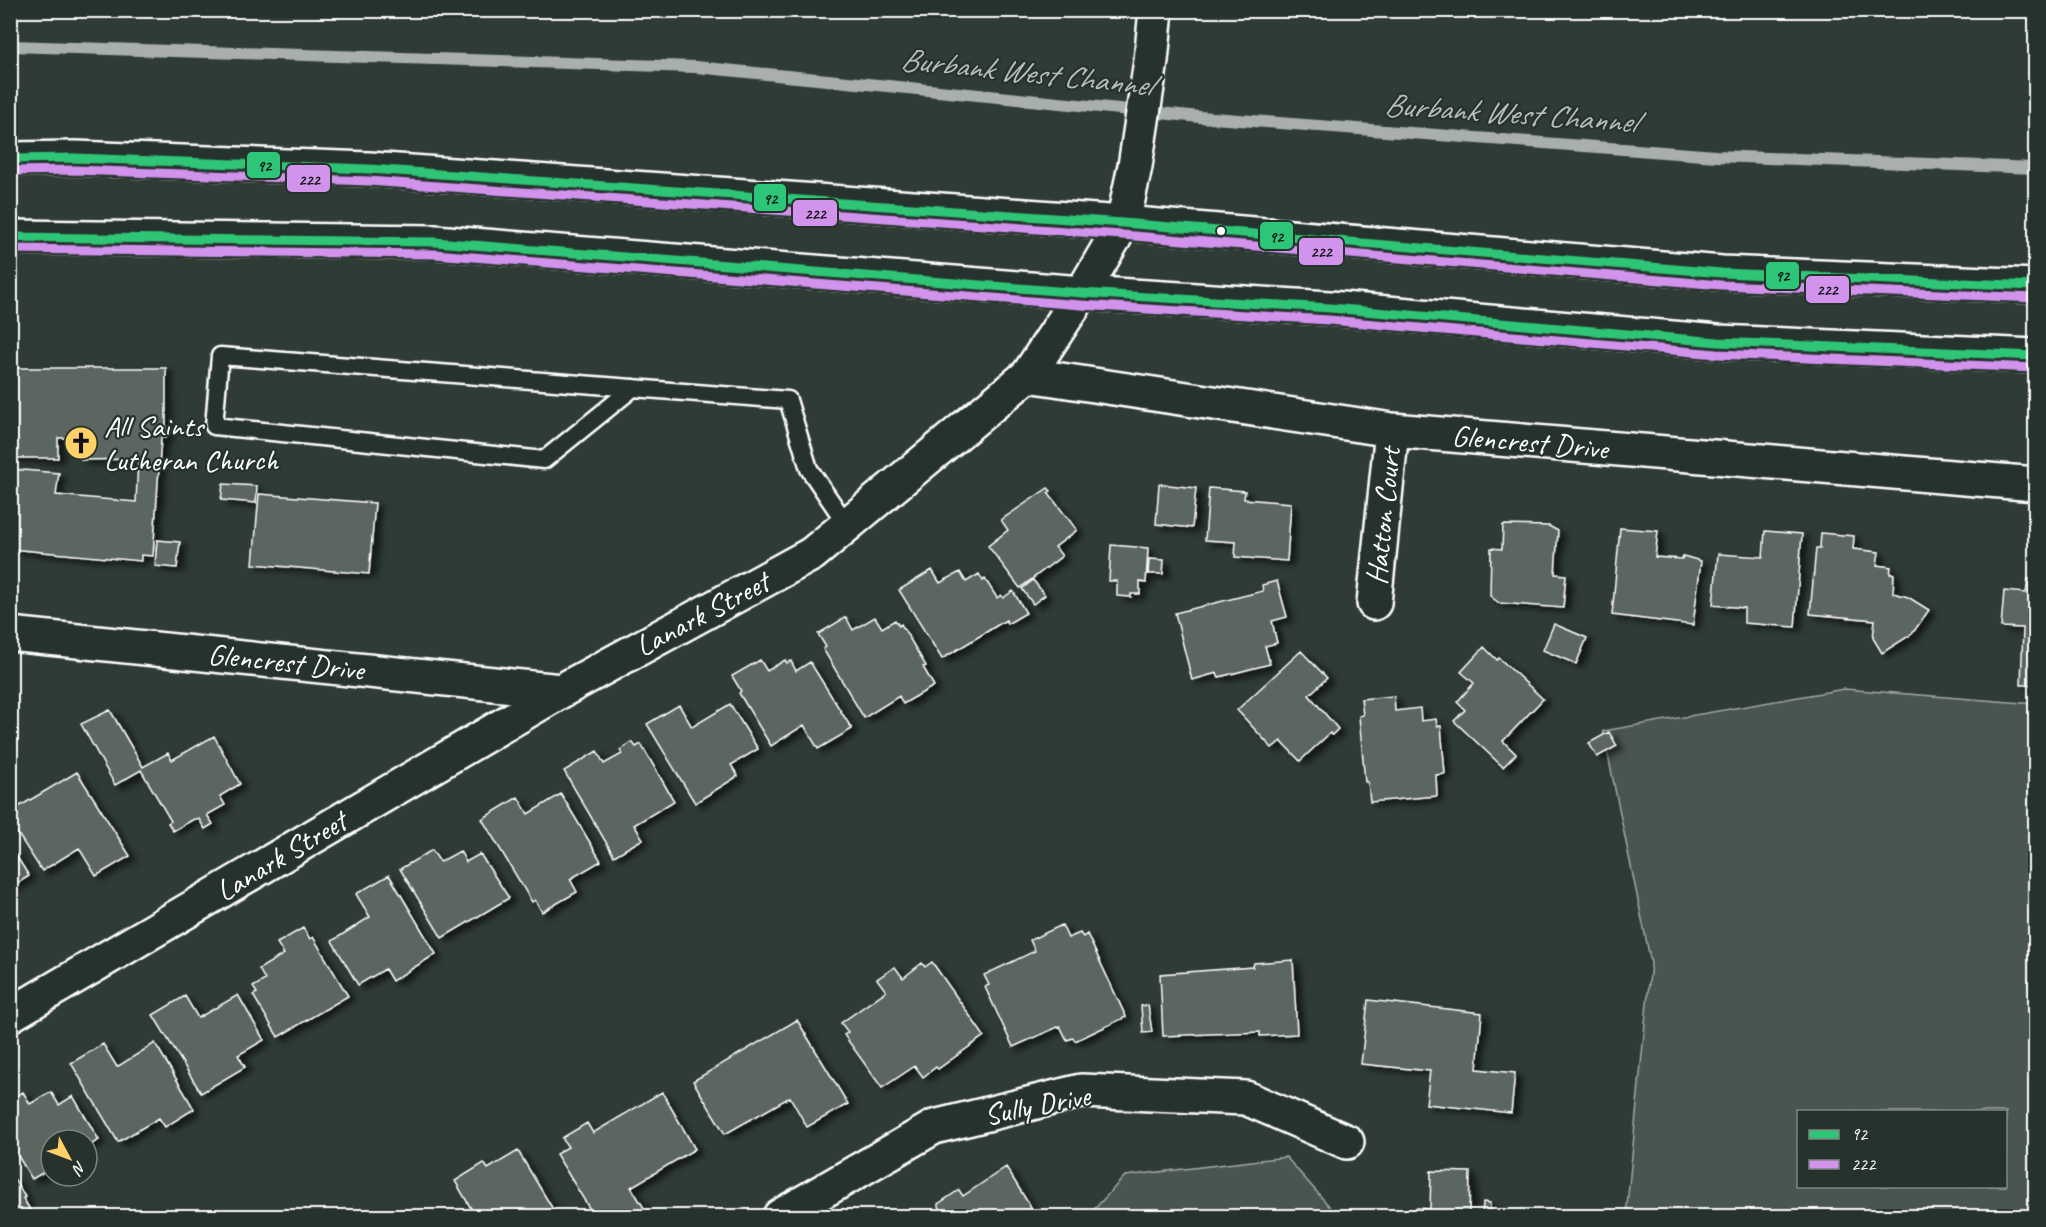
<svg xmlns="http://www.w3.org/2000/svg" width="2046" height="1227" font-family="Caveat,sans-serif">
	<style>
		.green { fill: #4a544f; stroke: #a4aaa7; stroke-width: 1.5; fill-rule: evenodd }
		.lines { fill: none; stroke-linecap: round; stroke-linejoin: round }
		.stream { stroke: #a9afac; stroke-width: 12 }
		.building { fill: #5b6661; stroke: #fff; stroke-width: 1.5; filter: url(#shadow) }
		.service-casing { stroke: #fff; stroke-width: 21 }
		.minor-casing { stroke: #fff; stroke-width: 38 }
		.secondary-casing { stroke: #fff; stroke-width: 38 }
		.service { stroke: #26332d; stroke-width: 16 }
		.minor { stroke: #26332d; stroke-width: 33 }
		.secondary { stroke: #26332d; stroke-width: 33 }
		.bus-1-casing { stroke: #26332d; stroke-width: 14 }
		.bus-2-casing { stroke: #26332d; stroke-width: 14 }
		.bus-1 { stroke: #2dc577; stroke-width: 9 }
		.bus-2 { stroke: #d193ec; stroke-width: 9 }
		.bus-dot { fill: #fff; stroke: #26332d; stroke-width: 2 }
		.labels { text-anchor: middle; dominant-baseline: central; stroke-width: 4.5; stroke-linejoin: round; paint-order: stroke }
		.poi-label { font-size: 30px; fill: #fff; stroke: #26332d; text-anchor: start }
		.street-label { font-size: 30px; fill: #fff; stroke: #26332d }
		.water-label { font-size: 32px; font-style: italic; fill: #b8bcba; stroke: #26332d }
		.line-badge { stroke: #26332d; stroke-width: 2 }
		.pale-badge-label { font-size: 16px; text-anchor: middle; font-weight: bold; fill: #111 }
	</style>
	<defs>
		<filter id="shadow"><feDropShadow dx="6" dy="4" stdDeviation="3" flood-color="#0009"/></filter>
	</defs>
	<rect width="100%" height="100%" fill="#2f3b35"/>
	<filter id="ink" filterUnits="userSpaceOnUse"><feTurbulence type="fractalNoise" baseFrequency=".0167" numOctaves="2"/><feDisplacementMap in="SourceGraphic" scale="12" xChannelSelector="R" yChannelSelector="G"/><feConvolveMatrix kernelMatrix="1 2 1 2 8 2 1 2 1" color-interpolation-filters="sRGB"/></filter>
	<g filter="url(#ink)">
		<path class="green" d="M1844,689l191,15v512h-409l25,-253 -48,-232zM1798,1112h208v74h-208z
			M1286,1157l52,59h-250l37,-40z"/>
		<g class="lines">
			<path class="stream" d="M10,46l686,21 504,50 516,39 320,12"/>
		</g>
		<path class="building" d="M10,368h156v70h-5l-8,118 -12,-1v6l-131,-12v-80l49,4 -3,22 80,7 2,-43 -57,1v-22h-23v20h-48z
			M223,484l34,2 -1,17 -35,-3z
			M1159,484l37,4 -4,40 -36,-4z
			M1048,488l3,3 -3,2 29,37 -22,17 7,9 -42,32 -32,-42 20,-16 -7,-10z
			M1209,488l36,3 -1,8 47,4 -4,58 -52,-4 1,-15 -31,-2z
			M259,494l116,9 -6,71 -116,-10z
			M1503,525l46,1 9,5 -3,43 11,1 -3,33 -64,-5 -9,-7 1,-48 11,1z
			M1620,528l38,3 -3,26 27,2 1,-3 18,5 -8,64 -81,-10z
			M1765,531l37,3 -7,93 -51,-4v-15l-31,-3 5,-51 45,3z
			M1821,533l33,3 -1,13 26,3 -2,13 14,2 -1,7h4l-1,19 15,4 21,13 -17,24 -30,19 -9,-15 2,-18 -65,-6 6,-66h4z
			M157,540l23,2 -3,26 -22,-2z
			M1111,545l37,3 -2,35 -6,-1v12h-9v3l-14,-1v-15h-8z
			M1149,559l15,1 -1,14h-15z
			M932,570l8,13 20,-11 6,10 13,-8 4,7 2,-2 12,19 4,-3 2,3 10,-7 13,22 -19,11 -1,-4 -64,39 -43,-69z
			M2028,579l8,1v105h-15l2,-57 -22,-1 3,-36 22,2z
			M1033,580l12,15 -12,9 -11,-15z
			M1277,581l10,36 -15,4 5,22 -12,3 5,18 -51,13 -2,-4 -25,7 -17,-67 88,-22 -1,-6z
			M846,617l7,13 22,-13 7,11 13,-8 4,6 2,-2 25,42 -3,1 11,19 -31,18 -4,-8 -35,22 -41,-69 3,-2 -8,-13z
			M1554,624l33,14 -11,26 -33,-14z
			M1484,647l13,13 2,-2 44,41 -40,42 13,13 -13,13 -49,-46 11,-11 -8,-8 17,-19 -13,-11z
			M1301,651l26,27 -18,17 29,34 -6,6 -2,-2 -30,28 -19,-20 -9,7 -35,-38z
			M760,660l7,11 18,-11 2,3 4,-2 5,10 14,-9 42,67 -34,20 -14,-24 -33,21 -32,-53 2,-2 -9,-15z
			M1394,696l1,15 25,-3 1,13 15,-2 1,7h4l4,48 -9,1 1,21 -67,6 -2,-20h-3l-6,-66 4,-1 -2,-16z
			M730,704l28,45 -27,16 7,11 -43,27 -48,-79 32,-19 13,22z
			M110,710l33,57 25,-14 4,7 42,-24 26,48 -20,12 5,9 -18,10 6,9 -8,5 -6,-10h-5l-21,12 -5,-8 3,-2 -30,-51 -26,15 -34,-61z
			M1609,732l8,14 -20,11 -8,-14z
			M632,742l4,5 5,-3 33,57 -40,24 9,14 -29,17 -50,-85 33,-20 7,13 18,-10 -2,-4z
			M77,772l53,84 -34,20 -17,-28 -37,23 -32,-49v-10z
			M561,794l40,67 -31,18 7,13 -35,20 -7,-12 -3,2 -50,-83 36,-22 10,17z
			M10,846l19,30 -19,12z
			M432,850l8,12 20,-11 6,11 14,-8 29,44 -67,40 -42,-69z
			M389,875l47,79 -44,27 -7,-12 -27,16 -26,-44 38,-24 -14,-23z
			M1062,925l6,13 12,-5 3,4 4,-3 39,83 -51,24 -2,-3 -6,2 -7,-14 -47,21 -28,-60 4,-2 -5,-10 51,-24 -5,-11z
			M303,928l7,11 3,-2 35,59 -70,41 -25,-42 4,-2 -4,-6 12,-7 -6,-11 25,-15 -7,-11z
			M1293,960l4,74 -37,2v-4l-97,4 -3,-62 93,-7 1,-4z
			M932,962l52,74 -46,33 -2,-2 -13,10 -8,-11 -33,22 -38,-53 4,-3 -7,-9 45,-32 -9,-12 18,-12 8,11 19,-15 3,4z
			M238,995l26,45 -26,15 7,12 -44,26 -48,-78 32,-19 13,22z
			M1368,1000l114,13 -5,56 38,4 -4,40 -85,-9 4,-33 -69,-7z
			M1148,1005l4,27 -9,1 -2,-27z
			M797,1020l51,84 -41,23 -17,-30 -65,37 -32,-53z
			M155,1043l39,66 -29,18 -6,-9 -41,24 -47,-79 32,-19 14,23z
			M23,1092l7,12 21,-12 8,13 14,-9 26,44 -12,7v-7h-36v28l-19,11 -22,-36v-44z
			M662,1092l33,57 -64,38 18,29h-55l-38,-62 12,-7 -6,-9 25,-15 6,10z
			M518,1151l39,65h-96l11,-6 -17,-29 29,-18 4,6z
			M1006,1167l30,49h-105l10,-6 -3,-6 21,-14 4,6z
			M1431,1171l39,1 -1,44h-59v-4h8l-1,-4 13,1z
			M10,1172l15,25 -2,1 10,17 -2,1h-21z
			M1483,1202l7,1v13h-8z"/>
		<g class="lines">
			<g class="service-casing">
				<path id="service" d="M633,388l-89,72 -330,-34 6,-70 568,44 21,69 38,56"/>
			</g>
			<g class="minor-casing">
				<path id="minor" d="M1028,375l364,55 644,54
					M1374,603l18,-173
					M10,634l551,57
					M10,1015l551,-324 251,-137 216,-179 54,-82 41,-70 12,-57 16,-105 5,-51
					M780,1216l154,-89 147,-36 165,7 101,44"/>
			</g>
			<g class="secondary-casing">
				<path id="secondary" d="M10,159l65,-1 294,11 754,54 599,50 314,13
					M10,237l425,5 647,51 248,15 388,34 318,14"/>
			</g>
			<use href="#service" class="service"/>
			<use href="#minor" class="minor"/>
			<use href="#secondary" class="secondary"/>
			<g class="bus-1-casing">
				<path id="bus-1" d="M10,159l65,-1 294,11 754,54 599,50 314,13
					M10,237l425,5 647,51 248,15 388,34 318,14"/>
			</g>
			<g class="bus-2-casing">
				<path id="bus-2" d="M10,171l65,-1 293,11 754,54 599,50 315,13
					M10,249l424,5 647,51 248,15 388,34 318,14"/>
			</g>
			<use href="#bus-1" class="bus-1"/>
			<use href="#bus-2" class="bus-2"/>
		</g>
	</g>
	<defs>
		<g id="church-disc" transform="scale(1.725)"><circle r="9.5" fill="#ffd166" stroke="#26332d"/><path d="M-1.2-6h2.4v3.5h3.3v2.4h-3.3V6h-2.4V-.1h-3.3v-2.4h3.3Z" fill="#111"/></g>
	</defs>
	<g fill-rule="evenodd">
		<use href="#church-disc" x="81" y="443"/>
	</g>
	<circle class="bus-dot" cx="1221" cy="231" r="5"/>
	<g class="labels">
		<g class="poi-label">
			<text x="104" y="426">All Saints<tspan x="104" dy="34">Lutheran Church</tspan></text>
		</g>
		<g class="street-label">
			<text transform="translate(1530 442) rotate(5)">Glencrest Drive</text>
			<text transform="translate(1383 516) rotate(-84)">Hatton Court</text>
			<text transform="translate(702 614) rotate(-28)">Lanark Street</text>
			<text transform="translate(286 662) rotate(6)">Glencrest Drive</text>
			<text transform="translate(281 856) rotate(-31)">Lanark Street</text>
			<text transform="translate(1037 1105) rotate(-11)">Sully Drive</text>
		</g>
		<g class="water-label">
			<text transform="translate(1026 72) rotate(6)">Burbank West Channel</text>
			<text transform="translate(1510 113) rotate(4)">Burbank West Channel</text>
		</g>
	</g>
	<g class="line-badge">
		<rect x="246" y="151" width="35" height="28" rx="6" fill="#2dc577"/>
		<rect x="286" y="164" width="45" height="29" rx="6" fill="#d193ec"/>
		<rect x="753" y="183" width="34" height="29" rx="6" fill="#2dc577"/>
		<rect x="792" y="199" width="46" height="28" rx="6" fill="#d193ec"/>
		<rect x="1259" y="221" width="35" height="29" rx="6" fill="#2dc577"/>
		<rect x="1298" y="237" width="46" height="29" rx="6" fill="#d193ec"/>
		<rect x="1765" y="261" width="35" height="29" rx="6" fill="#2dc577"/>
		<rect x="1805" y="275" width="45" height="29" rx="6" fill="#d193ec"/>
	</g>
	<g class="pale-badge-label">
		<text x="264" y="171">92</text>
		<text x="309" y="185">222</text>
		<text x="770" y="204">92</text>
		<text x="815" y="219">222</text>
		<text x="1276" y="242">92</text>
		<text x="1321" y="257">222</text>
		<text x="1782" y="281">92</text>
		<text x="1827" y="295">222</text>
	</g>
	<rect width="2046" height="1227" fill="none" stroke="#26332d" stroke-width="36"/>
	<rect x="18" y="18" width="2010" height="1191" fill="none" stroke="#fff" stroke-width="2" filter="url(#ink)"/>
	<rect x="1797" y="1110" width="210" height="78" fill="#26332d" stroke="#7d8581" stroke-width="1.5"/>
	<rect x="1809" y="1130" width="30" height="9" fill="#2dc577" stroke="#7d8581" stroke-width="1.5"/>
	<text x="1851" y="1140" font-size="18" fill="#ffffff">92</text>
	<rect x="1809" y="1160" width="30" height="9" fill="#d193ec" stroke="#7d8581" stroke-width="1.5"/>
	<text x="1851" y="1170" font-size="18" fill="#ffffff">222</text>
	<g transform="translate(69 1158) rotate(131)"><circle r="28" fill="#26332d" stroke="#7d8581" stroke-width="1.5"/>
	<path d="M0-4.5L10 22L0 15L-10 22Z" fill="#ffd166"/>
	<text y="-9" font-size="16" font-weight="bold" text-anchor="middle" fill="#ffffff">N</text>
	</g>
</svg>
